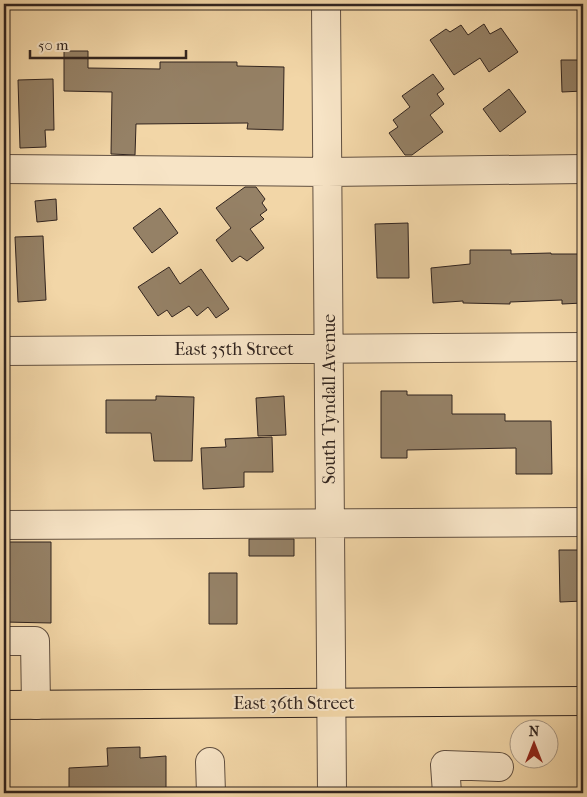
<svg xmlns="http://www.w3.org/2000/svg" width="587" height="797" font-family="'IM FELL French Canon',serif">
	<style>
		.building { fill: #958166; stroke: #31241f }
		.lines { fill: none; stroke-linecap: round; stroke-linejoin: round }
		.minor-casing { stroke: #615041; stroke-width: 30 }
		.major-casing { stroke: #31241f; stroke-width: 30 }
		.minor { stroke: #f7e4c6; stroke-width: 28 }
		.major { stroke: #f2d6a7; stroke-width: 28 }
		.labels { text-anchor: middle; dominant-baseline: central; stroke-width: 4; stroke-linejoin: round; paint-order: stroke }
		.street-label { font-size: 18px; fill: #31241f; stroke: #f7e4c6 }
	</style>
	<rect width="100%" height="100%" fill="#f2d6a7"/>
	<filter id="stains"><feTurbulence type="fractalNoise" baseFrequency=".004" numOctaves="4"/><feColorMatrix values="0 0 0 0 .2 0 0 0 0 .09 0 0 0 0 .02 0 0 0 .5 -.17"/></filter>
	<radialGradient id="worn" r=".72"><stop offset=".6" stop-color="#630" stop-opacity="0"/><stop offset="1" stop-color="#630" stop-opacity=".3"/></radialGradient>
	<path class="building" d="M484,24l6,10 11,-6 17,24 -29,20 -9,-14 -26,17 -24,-35 16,-11 4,3 11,-7 7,10z
		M64,51h24v17l72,1v-7h77v4l47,1 -1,63 -36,-1 1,-6 -112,1 -1,31 -24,-1 1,-62 -48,-1z
		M561,60h22v31l-21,1z
		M433,74l11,15 -7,5 7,10 -14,11 13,17 -31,23h-7l-16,-22 9,-6 -5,-7 17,-13 -8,-11z
		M53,79l1,51h-9l1,17 -26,1 -2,-68z
		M509,89l17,23 -26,20 -17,-23z
		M245,187h11l9,12 -3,4 5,7 -7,5 4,4 -14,10 14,19 -17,13 -7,-5 -8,6 -16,-22 15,-12 -15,-20z
		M56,199l1,21 -20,2 -2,-21z
		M160,208l18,25 -26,20 -19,-25z
		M408,223l1,55h-32l-2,-54z
		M43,236l3,64 -28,2 -3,-65z
		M470,250h41v4l40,-1v1h32v49l-21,1v-4l-52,2v2l-47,-1v-2l-30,2 -2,-35 39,-4z
		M169,267l11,17 21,-15 28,40 -13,9 -8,-11 -11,9 -8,-10 -17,11 -5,-7 -9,6 -20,-29z
		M381,391h26v4h45v19h53v7h46l1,53h-36v-26l-109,2v8h-26z
		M156,396l38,1 -2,64h-38l-3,-28h-45v-33h50z
		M284,396l2,39 -28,1 -2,-38z
		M272,437l1,35h-29v15l-41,2 -2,-41 25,-1 -1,-8z
		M249,539h45v17h-45z
		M4,542h47v81l-47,-1z
		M559,550h24v51l-23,1z
		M209,573h28v51h-28z
		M140,747v11l26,-2v37h-57v-4l-40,1v-22l39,-2 -1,-18z"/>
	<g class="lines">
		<g class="minor-casing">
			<path id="minor" d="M326,4l6,789
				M4,169l323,3 256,-3
				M4,351l579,-4
				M4,525l579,-3
				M4,641h31l1,64
				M210,762l1,31
				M447,793l-2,-28 54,2"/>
		</g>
		<g class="major-casing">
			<path id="major" d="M4,705l579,-4"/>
		</g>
		<use href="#minor" class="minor"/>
		<use href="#major" class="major"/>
	</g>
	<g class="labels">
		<g class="street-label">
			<text x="234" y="349">East 35th Street</text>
			<text transform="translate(329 399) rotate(-90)">South Tyndall Avenue</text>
			<text x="294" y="703">East 36th Street</text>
		</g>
	</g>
	<rect width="587" height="797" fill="none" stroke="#f2d6a7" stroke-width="20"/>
	<rect x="5" y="5" width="577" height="787" fill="none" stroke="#31241f" stroke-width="2.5"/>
	<rect x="10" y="10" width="567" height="777" fill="none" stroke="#31241f"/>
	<g transform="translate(534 744)"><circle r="24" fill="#f7e4c6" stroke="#a89783"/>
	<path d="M0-4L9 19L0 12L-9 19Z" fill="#8f2418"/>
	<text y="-8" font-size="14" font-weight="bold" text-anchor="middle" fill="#31241f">N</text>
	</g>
	<path d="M30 50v8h156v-8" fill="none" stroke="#31241f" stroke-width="2.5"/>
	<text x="38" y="50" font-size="15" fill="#31241f" stroke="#f7e4c6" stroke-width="4" paint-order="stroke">50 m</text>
	<rect width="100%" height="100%" filter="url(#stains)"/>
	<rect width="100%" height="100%" fill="url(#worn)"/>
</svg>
